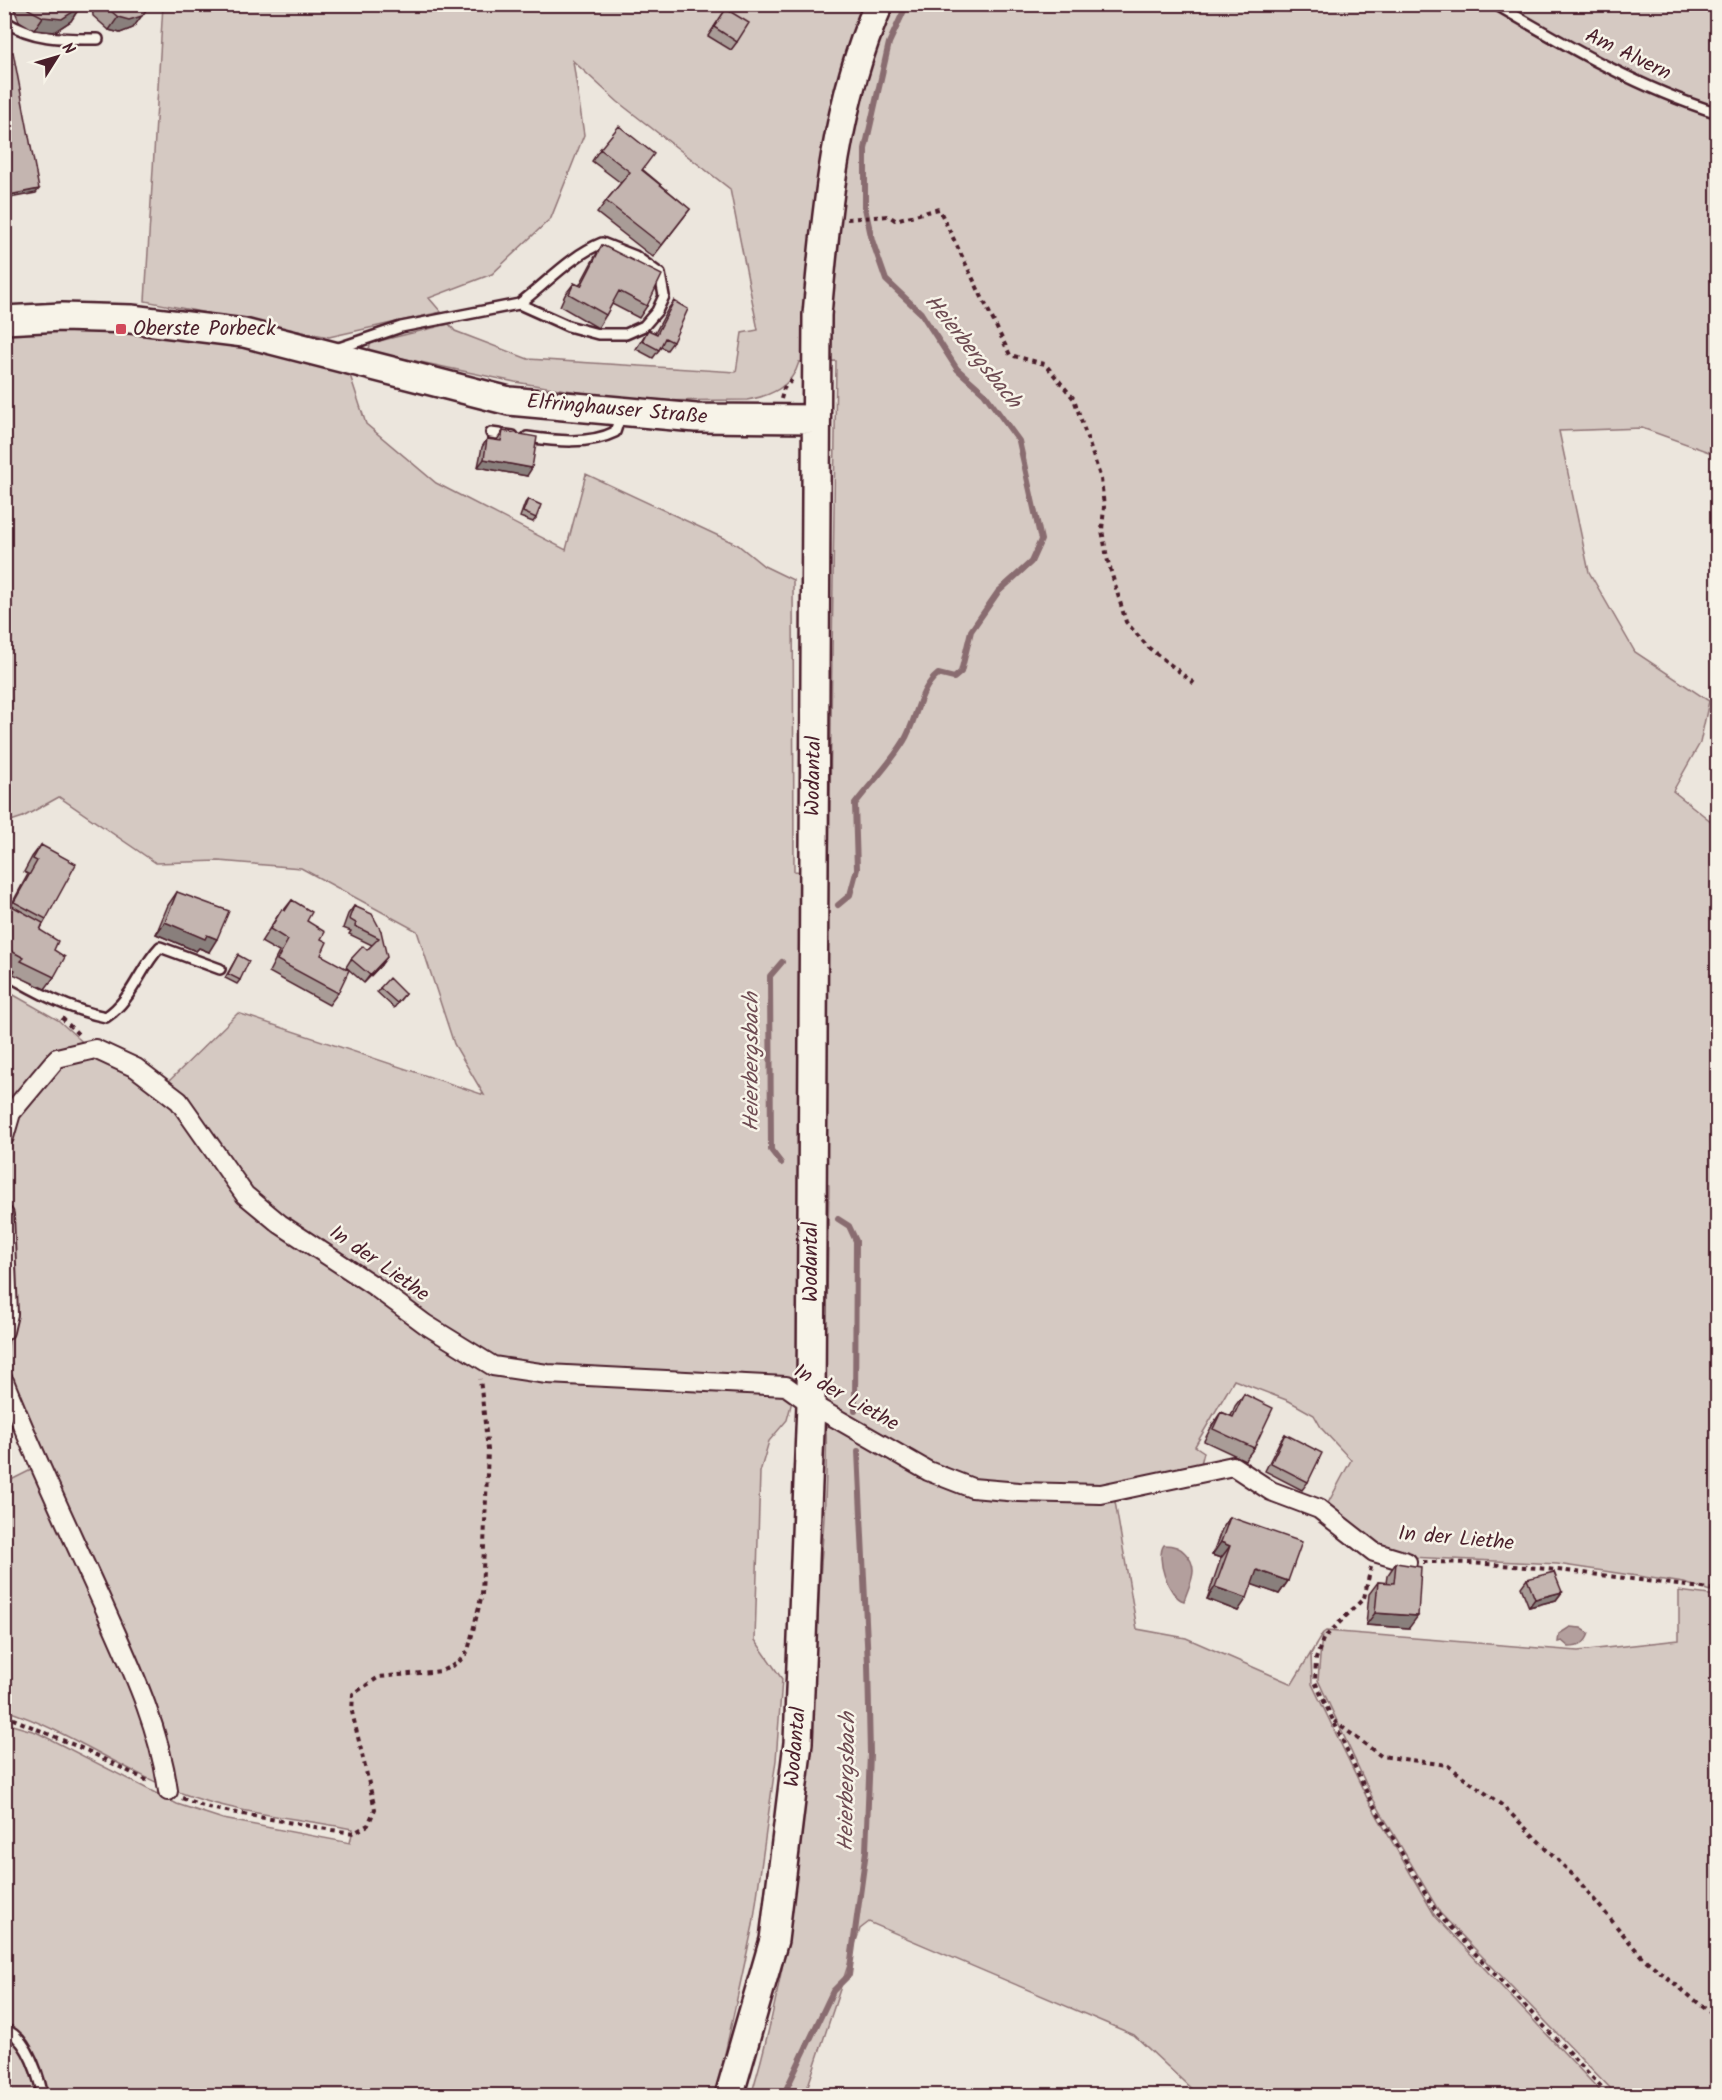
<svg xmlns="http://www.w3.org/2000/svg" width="1722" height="2100" font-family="Kalam,sans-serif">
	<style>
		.green { fill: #d5c9c2; stroke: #907476; stroke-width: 1.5 }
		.water { fill: #b39f9d; stroke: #896c6f; stroke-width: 1.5 }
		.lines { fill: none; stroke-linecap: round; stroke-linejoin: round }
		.stream { stroke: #896c6f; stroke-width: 6 }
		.lane-casing { stroke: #4a1f2b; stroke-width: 14 }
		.street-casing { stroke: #4a1f2b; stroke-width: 22 }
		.secondary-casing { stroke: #4a1f2b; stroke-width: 32 }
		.path { stroke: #4a1f2b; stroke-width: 4; stroke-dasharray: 4.5 4.5; stroke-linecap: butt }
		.lane { stroke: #f7f3e8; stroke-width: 9 }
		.street { stroke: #f7f3e8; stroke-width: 18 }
		.secondary { stroke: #f7f3e8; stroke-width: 27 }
		.wall { fill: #a99c97; stroke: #4a1f2b; stroke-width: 1.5 }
		.shaded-wall { fill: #897f7b; stroke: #4a1f2b; stroke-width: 1.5 }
		.building { fill: #c4b5b0; stroke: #4a1f2b; stroke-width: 1.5 }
		.poi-dot { fill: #d1495b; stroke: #f7f3e8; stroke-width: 2 }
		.labels { text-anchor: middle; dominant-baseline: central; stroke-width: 5; stroke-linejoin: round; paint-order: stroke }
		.street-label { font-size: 21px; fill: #4a1f2b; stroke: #f7f3e8 }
		.poi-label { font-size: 21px; fill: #4a1f2b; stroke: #f7f3e8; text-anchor: start }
		.water-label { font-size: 22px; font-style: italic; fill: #6f4c53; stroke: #f7f3e8 }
	</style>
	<rect width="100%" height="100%" fill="#ece6dd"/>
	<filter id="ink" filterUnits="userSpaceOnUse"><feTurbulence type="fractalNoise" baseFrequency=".0167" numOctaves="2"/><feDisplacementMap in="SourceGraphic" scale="12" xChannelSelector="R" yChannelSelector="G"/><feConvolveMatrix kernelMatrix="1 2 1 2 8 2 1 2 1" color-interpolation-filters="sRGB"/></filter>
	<g filter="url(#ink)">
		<path class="green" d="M163,5h1554v450l-75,-27 -83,3 30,141 46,80 74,49 -9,42 -27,48 44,35v767l-33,-10 -127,-19 -149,-7 -32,-10 -50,-40 25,-47 -29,-31 -8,-14 -25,-14 -55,-21 -39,66 9,6 -3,12 -118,26 -112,-9 -38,-11 -108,-65 4,-220 -31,-9v209l-235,-15 -68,-11 -22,-9 -225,-159 -81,-108 71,-70 246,82 -30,-51 -37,-113 -116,-63 -82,-7 -63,2 -97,-66 -36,20 -18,6 -1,-492c54,-1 109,-5 162,2 63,8 123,24 184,42l16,49 70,59 130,67 20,-76 152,71 26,21 29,14 1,291 35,4 7,-514 -37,1c-7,25 -29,34 -52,38l-112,1 -120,-19 -147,-31 3,-8 78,-19 6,7 73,28 208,13 6,-39 16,-3 -28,-141 -112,-87 -45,-41 11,74 -33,83 -59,56 -63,24 12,14 -112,25 -184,-36z
			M5,990l53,30 29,26 -31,8 -51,64z
			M99,1054l74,48 45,65 249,189 324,39v10l-4,15 -18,21 -9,31 -5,168 27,39 -6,81 -23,165 -37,170h-669c-10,-23 -17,-61 -42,-72v-300l31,9 141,72 46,15 127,24 3,-14c-54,-11 -113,-15 -166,-34 -63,-23 -117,-64 -182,-85v-108l5,-4 -5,-14v-101l32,-16 -32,-101 8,-50v-64l-7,-63 1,-39 7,-34 47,-52z
			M826,1425l45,18 58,34 185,19 23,133 49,9 106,46 31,-51 3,-2 252,20 101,-11v-49l38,5v499h-100l-177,-182 -67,-114 -55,-119 4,-46 -11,20 1,30 56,116 67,116 169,179h-406l-64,-60 -265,-113 -9,7 -55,166 -54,1c47,-157 59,-318 67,-481 3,-63 10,-127 8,-190z
			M5,2035c18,12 27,40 32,60h-32z"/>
		<path class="water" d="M1164,1545c8,0 16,2 21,8 16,16 4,31 -1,48 -16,-4 -29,-44 -20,-56z
			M1570,1627l11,1 8,5c-3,10 -9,14 -20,14l-7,-6 -4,1 1,-8z"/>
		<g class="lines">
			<path class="stream" d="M838,905l12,-10 7,-26 -2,-65c16,-21 35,-40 49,-63 13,-21 14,-51 34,-67l16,4 7,-6 10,-41 27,-39 33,-30 10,-22 -22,-99 -35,-48 -27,-24 -36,-56 -35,-33 -14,-40 -7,-32v-59l24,-106 18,-39
				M781,1163l-10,-13 -1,-174 12,-14
				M838,1219l11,7 7,15 -1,170
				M783,2096l50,-105 16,-16 17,-124 4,-97 -2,-90 -10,-213"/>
			<g class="lane-casing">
				<path id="lane" d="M1495,4c72,42 143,84 223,109
					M4,21c30,19 60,18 94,18
					M336,349l65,-22 118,-23 49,22 30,8h28l18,-8 13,-15 7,-15 -4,-22 -25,-18 -33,-13c-32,13 -55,40 -83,61
					M491,433l22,3
					M527,437c28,4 62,8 88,-5l6,-18
					M4,973c32,19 66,37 102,44 27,-18 33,-48 54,-70l60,22
					M4,2029c23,8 34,45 39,67"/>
			</g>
			<g class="street-casing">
				<path id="street" d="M4,1137l7,-24 46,-55 38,-9 41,19 43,33 66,94 35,29 94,62 51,38 68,42 54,8 239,12 25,18 117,67 44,17 47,4 82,2 132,-28 38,25 48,18 55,43 33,10
					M4,1215l4,99 -4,17
					M4,1381c30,75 65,148 98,221 27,61 57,122 66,189"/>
			</g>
			<g class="secondary-casing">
				<path id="secondary" d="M4,320l58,-3 69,2 113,14 265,68 187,17 120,1
					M729,2096l45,-156 24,-197 13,-339 6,-1089c9,-105 19,-213 62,-311"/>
			</g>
			<path class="path" d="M847,219l42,-3 6,4 44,-11 71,146 35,9 29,35 27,80 3,28 -2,23 5,28 19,64 23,26 46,36
				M781,399l3,-11 10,-10
				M62,1018l18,18
				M1423,1562c98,0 197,16 295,28
				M1371,1567l-7,31 -41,41 -7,20 -1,23 55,117 67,114 173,183
				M4,1715l84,36 60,30
				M1334,1721l47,35 66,9 56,41 74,73 65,78 76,62
				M182,1798l27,10 123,22 22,3 14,-8 7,-16 -23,-97 1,-18 26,-17 62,-6 17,-8 10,-12 14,-57 6,-144 -8,-71"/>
			<use href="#lane" class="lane"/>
			<use href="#street" class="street"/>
			<use href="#secondary" class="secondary"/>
		</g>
		<path class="wall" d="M12,4h70l-11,17 -17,11 -20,-2 -15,-9z
			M92,4h58l-17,24 -13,5 -11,-3 -16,-14z
			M726,9l11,33 -6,8 -23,-14z
			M600,149l43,21 47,39 -37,48 -56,-44 9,-12 15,-18 -29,-22z
			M602,245l45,61 -8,12 -27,-14 -6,11 -8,13 -38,-22 5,-11 9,-12 5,3 15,-28z
			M674,301l-1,41 -6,8 -6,-3 -8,11 -17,-9 12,-19 7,3 13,-24z
			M503,431l24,45 -49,-9 4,-20 5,-8 10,1z
			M528,499l8,19 -3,4 -13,-5 5,-14z
			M41,845l5,74 -6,11 14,20v27l-9,12 -32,-15 2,-4 -11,-6v-56l6,-1 18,-33 -4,-2 8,-15z
			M177,892l32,60 -10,-4 -3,3 -40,-17 12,-29z
			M292,900l29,39v16l17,38 -9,12 -60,-33 10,-20 -18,-10 21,-33 2,1z
			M354,906l27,25v34l-17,18 -18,-16 5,-8 16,-9 5,-5 -23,-11 2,-3 -8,-3 5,-14z
			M238,955l2,25 -3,4 -12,-6z
			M380,988l25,6 -11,14 -17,-16z
			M1244,1394l10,54 -9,12 -41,-19 9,-17 8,-12 10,4 4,-10z
			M1285,1434l23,48 -6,8 -37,-19 14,-28z
			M1230,1517l58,64 -9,13 -27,-10 -14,27 -31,-12 14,-41 -9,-3 10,-26z
			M1396,1563l13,65 -43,-3 3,-31 9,-12 8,1 1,-7z
			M1527,1579l35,13 -6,8 -27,7 -8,-20z"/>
		<path class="shaded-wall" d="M150,4l-17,24 -13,5 -11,-3 9,-13z
			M79,8l-8,13 -17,11 -20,-2 9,-13z
			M39,189l-3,4 -32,6v-3z
			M484,459l48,9 -5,8 -49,-9z
			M165,922l42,13 10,4 -8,13 -10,-4 -3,3 -40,-17z
			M387,957l-6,8 -17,18 6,-8z
			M1221,1542l9,4 -9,12 -9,-3z
			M1257,1570l31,11 -9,13 -31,-11z
			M1215,1587l32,11 -9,13 -31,-12z
			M1562,1592l-6,8 -27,7 6,-8z
			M1375,1613l43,3 -9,12 -43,-3z"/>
		<path class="building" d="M26,4h56l-3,4 -17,11 -19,-2 -15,-8z
			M103,4h47l-8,12 -13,4 -11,-3z
			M726,9l23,14 -12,19 -23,-15z
			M13,52l26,137 -35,7v-142z
			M619,126l35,28 -12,16 48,39 -28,36 -56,-44 24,-29 -30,-23z
			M602,245l60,30 -15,31 -28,-15 -13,24 -37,-21 5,-11 7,3z
			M674,301l14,8 -15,33 -8,-4 -6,12 -17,-9 6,-11 9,4z
			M503,431l34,6 -5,31 -48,-9 3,-20 14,2z
			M528,499l13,6 -5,13 -13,-6z
			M41,845l35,19 -30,55 -32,-17 23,-41 -4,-2z
			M177,892l52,19 -12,28 -10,-4 -2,4 -40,-17z
			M292,900l20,12 -5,9 18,11 -4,7 6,3 -6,13 28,15 -11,23 -61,-33 11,-20 -18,-11 12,-20 3,2z
			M12,906l31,17 -3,7 18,11 -4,9 11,7 -11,20 -33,-16 3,-3 -20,-11v-39z
			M354,906l18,8 9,17 6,26 -17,18 -19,-16 12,-13 4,4 12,-12 -24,-12 1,-3 -7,-4z
			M238,955l11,6 -9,19 -12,-6z
			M389,978l16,16 -8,9 -17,-15z
			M1244,1394l29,14 -19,40 -41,-19 8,-17 12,5z
			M1285,1434l37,19 -14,29 -37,-19z
			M1230,1517l72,25 -14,39 -31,-11 -10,28 -32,-11 15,-41 -9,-4z
			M1396,1563l25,4 -3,49 -43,-3 3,-31 16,1z
			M1554,1572l8,20 -27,7 -8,-20z"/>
	</g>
	<rect class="poi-dot" x="115" y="323" width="12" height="12" rx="3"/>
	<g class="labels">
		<g class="street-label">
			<text transform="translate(1628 55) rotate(26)">Am Alvern</text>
			<text transform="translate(617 410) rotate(5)">Elfringhauser Straße</text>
			<text transform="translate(814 776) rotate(-89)">Wodantal</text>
			<text transform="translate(811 1262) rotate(-90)">Wodantal</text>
			<text transform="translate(379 1264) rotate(35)">In der Liethe</text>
			<text transform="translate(846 1398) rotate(29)">In der Liethe</text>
			<text transform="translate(1456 1539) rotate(5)">In der Liethe</text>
			<text transform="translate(796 1747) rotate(-85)">Wodantal</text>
		</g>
		<g class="poi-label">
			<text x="133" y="329">Oberste Porbeck</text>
		</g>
		<g class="water-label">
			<text transform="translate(972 352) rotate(51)">Heierbergsbach</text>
			<text transform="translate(752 1062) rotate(-90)">Heierbergsbach</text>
			<text transform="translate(848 1782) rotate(-89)">Heierbergsbach</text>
		</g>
	</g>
	<rect width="1722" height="2100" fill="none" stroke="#f7f3e8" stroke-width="24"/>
	<rect x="12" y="12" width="1698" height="2076" fill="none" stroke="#4a1f2b" stroke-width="2" filter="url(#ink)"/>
	<g transform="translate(57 57) rotate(53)" stroke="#f7f3e8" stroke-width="4.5" paint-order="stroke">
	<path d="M0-4.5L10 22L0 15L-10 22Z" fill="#4a1f2b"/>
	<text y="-9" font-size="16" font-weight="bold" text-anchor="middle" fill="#4a1f2b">N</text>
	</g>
</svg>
